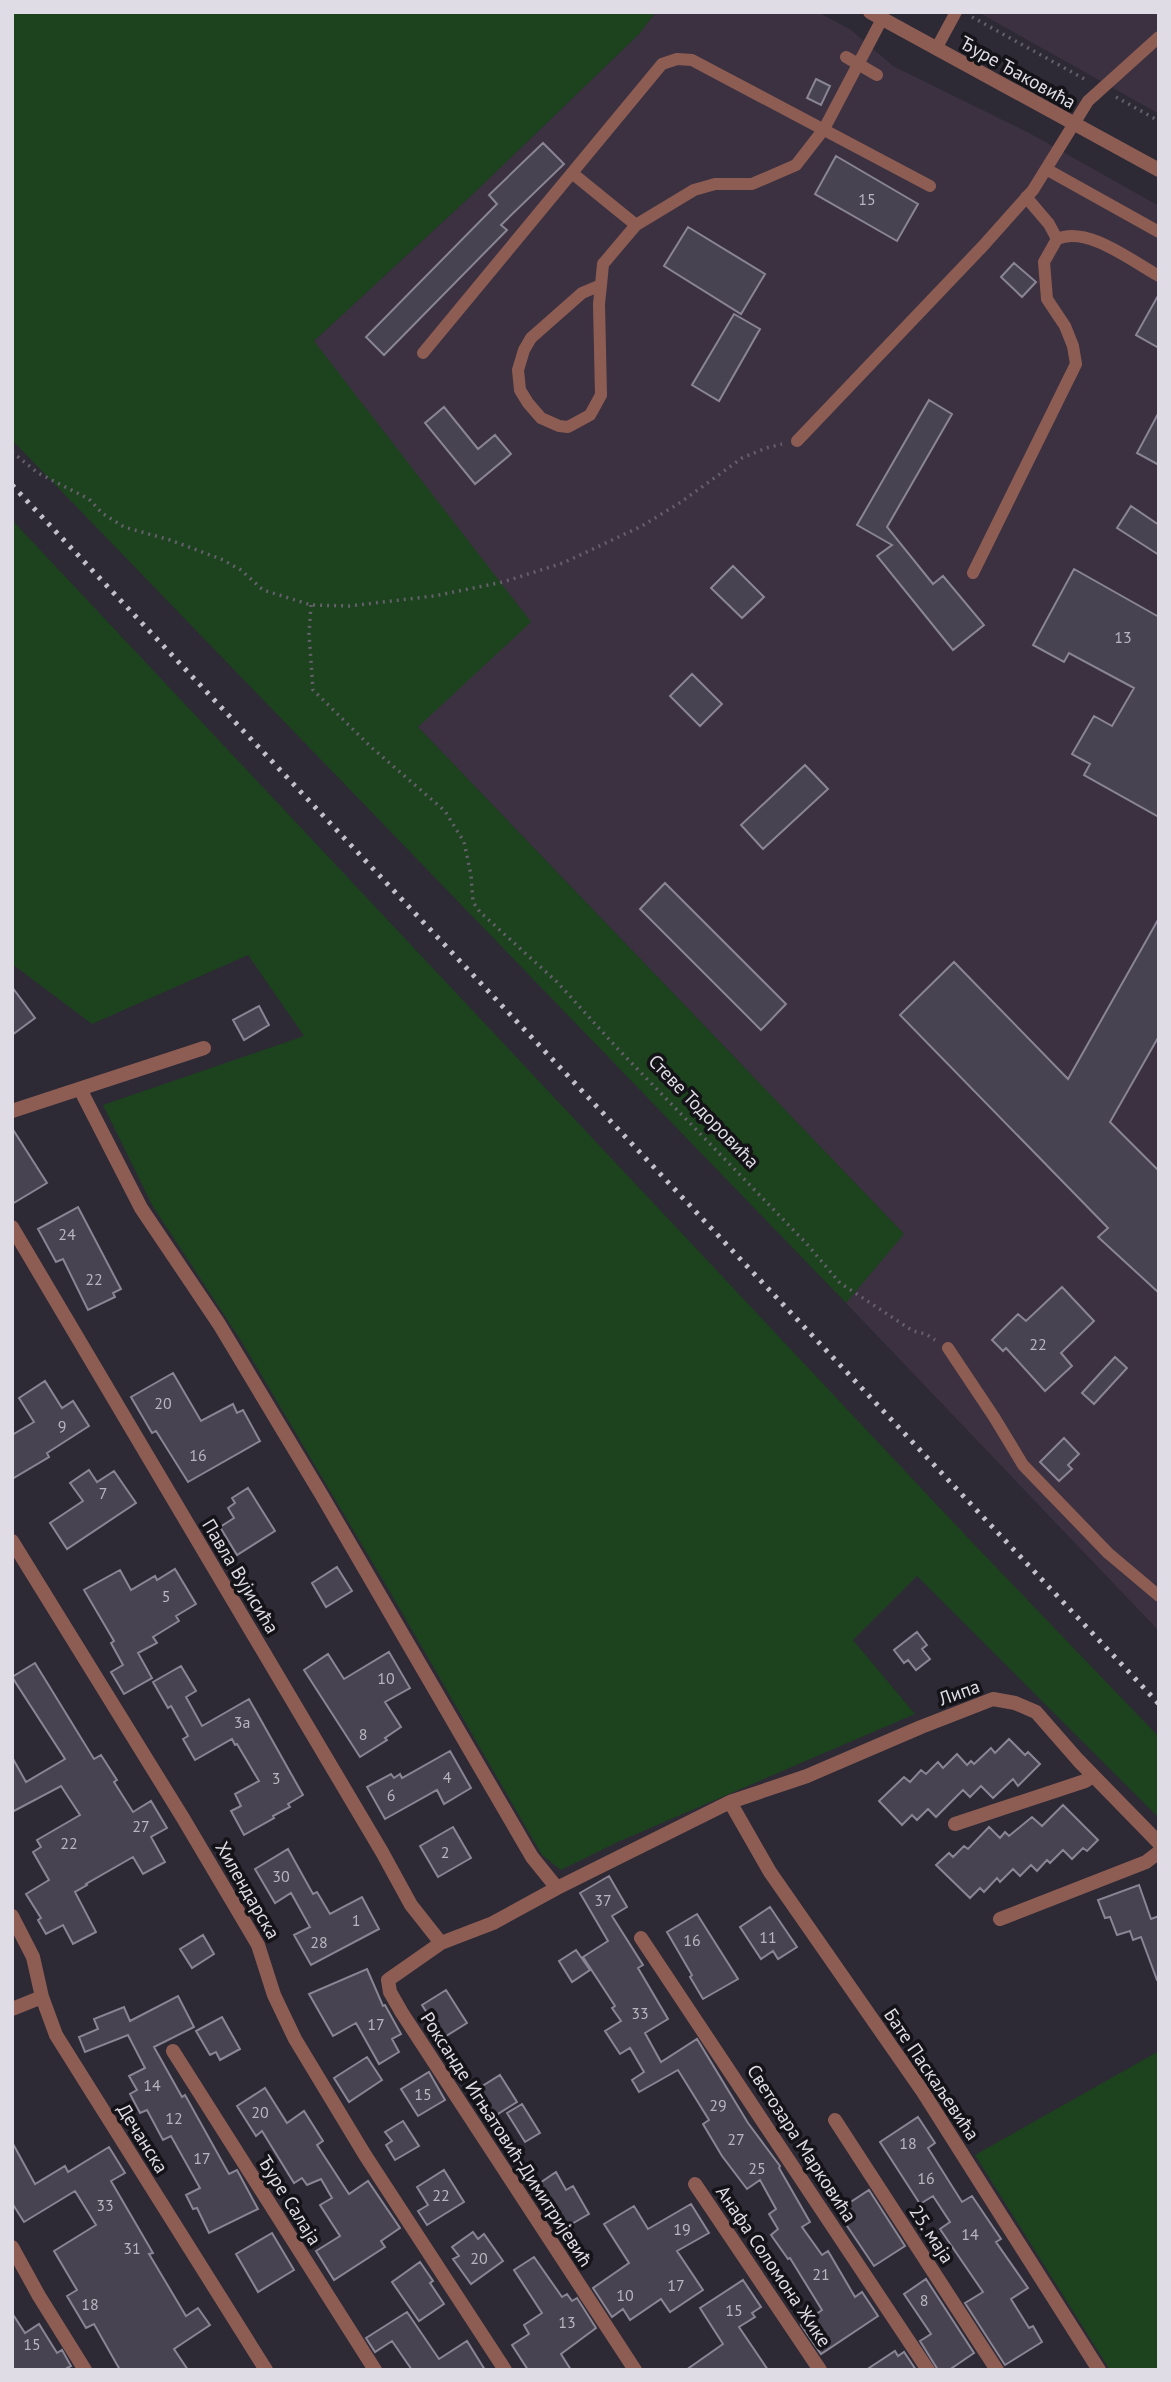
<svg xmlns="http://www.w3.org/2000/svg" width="1171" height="2382" font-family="'PT Sans',sans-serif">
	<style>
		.industrial { fill: #3c3140 }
		.green { fill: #1d431e }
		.building { fill: #474351; stroke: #898594; stroke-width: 2 }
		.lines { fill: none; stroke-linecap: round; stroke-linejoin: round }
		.path { stroke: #64606b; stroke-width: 3.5; stroke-dasharray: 2 5; stroke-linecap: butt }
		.service { stroke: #8d5d54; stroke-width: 12 }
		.minor { stroke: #8d5d54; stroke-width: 14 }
		.tertiary { stroke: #8d5d54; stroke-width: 14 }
		.rail { stroke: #c3c0c9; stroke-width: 5; stroke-dasharray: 3.5 7; stroke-linecap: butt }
		.labels { text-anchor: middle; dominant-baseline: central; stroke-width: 7; stroke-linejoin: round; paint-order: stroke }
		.number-label { font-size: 16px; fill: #b9b6c0 }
		.street-label { font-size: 19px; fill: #dfdce5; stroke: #141318 }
	</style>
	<rect width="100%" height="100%" fill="#2d2935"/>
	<path class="industrial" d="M656,12h162l33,18 42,36 138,68 128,72v1425l-313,-328 57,-70 -485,-506 -104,-386 161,-149 164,-158z
		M978,12h181v102l-69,-39z"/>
	<path class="green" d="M12,12h644l-17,22 -164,158 -161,149 217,281 -113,105 486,507 -58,69 -834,-863z
		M12,520l956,1018 191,199v81l-242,-242 -64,64 62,74 -295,127 -59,29 -19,-15 -149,-258 -153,-258 -88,-134 -49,-100 201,-69 -56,-81 -156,69 -80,-60z
		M1159,2051v319h-49l-135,-215z"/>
	<path class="building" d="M816,79l14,7 -9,19 -14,-7z
		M543,143l21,21 -63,61 6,5 -123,125 -18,-18 131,-133 -8,-9z
		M836,156l82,48 -21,37 -82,-47z
		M688,227l77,47 -24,40 -77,-48z
		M1014,263l22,19 -14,15 -21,-20z
		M1159,294v54l-23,-13z
		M734,314l26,15 -41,72 -27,-16z
		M929,400l23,14 -65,113 46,57 10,-8 41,49 -31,25 -76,-94 15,-11 -35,-20z
		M444,407l34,42 17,-14 16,19 -36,30 -50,-61z
		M1159,412v53l-22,-12z
		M1131,506l28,19v30l-42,-27z
		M733,566l31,31 -22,21 -31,-30z
		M1074,569l85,48v200l-75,-42 6,-11 -18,-10 22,-38 18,10 22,-38 -65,-35 -5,9 -31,-17z
		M692,674l30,30 -22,22 -30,-30z
		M805,765l23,24 -65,60 -22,-24z
		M665,883l121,121 -25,26 -121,-121z
		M1159,918v118l-49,86 49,49v122l-61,-56 10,-9 -208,-213 54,-53 114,117z
		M12,987l23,31 -23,17z
		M259,1006l10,19 -25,15 -11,-20z
		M12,1128l35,55 -35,21z
		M78,1207l43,82 -8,4 2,4 -27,13 -25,-51 -7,3 -18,-33z
		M1062,1287l32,34 -33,32 11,13 -27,25 -39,-43 -3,3 -11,-11 26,-26 8,7z
		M1115,1357l12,11 -33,36 -12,-11z
		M173,1373l28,48 32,-17 4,9 6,-3 17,31 -72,41 -32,-51 -4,2 -21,-36z
		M45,1381l17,27 11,-7 16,25 -42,27 2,4 -37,22v-44l22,-13 -15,-24z
		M1064,1438l15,16 -11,11 4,4 -13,12 -19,-19z
		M89,1470l8,12 17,-11 22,32 -69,46 -17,-26 33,-22 -13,-18z
		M248,1488l27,43 -38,24 -17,-28 14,-9 -6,-10 7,-5 -3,-5z
		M337,1567l15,24 -26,16 -14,-24z
		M175,1569l21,35 -20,12 3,5 -26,16 4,6 -19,10 14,25 -28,16 -13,-22 12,-7 -12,-22 3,-2 -30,-51 36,-20 11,20 24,-14 2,4z
		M917,1632l10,13 -5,4 8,10 -14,11 -8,-10 -4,3 -10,-13z
		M389,1652l21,36 -25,14 16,25 -16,11 2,2 -27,17 -56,-87 24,-16 16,25z
		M35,1663l59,96 7,-4 16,25 -3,2 19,30 18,-11 16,27 -16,9 14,25 -22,12 -10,-17 -47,27 1,1 -12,7 21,40 -23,12 -10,-19 -17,9 -8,-14 3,-2 -15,-24 23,-14 -16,-28 8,-5 -4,-7 43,-25 -19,-29 -49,26v-55l14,25 39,-23 -53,-82z
		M181,1666l15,25 -10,6 16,29 47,-27 54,96 -15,9 2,3 -17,9 1,2 -30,17 -13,-24 10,-5 -6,-12 24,-13 -22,-37 -2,1 -3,-6 -37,21 -12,-21 5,-3 -17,-30 -3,2 -15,-26z
		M1009,1739l16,16 3,-3 12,12 -22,22 -5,-7 -20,19 -12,-12 -11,11 -7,-7 -27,27 -8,-8 -11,11 -5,-5 -10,10 -23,-24 25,-24 6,5 11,-12 5,4 12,-12 5,6 14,-14 10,11 4,-4 3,3 17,-16 4,5z
		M450,1751l21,37 -27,16 -7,-14 -52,29 -18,-32 24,-13 3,4 6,-4 2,4z
		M1063,1805l35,35 -11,11 -4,-3 -11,11 -9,-9 -13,13 -3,-3 -10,11 -6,-6 -11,11 -7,-7 -13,13 -3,-4 -13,14 -4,-4 -10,10 -34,-33 13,-12 4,4 11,-11 4,3 21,-22 11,11 5,-6 4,4 23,-19 10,9z
		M453,1827l18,31 -33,19 -18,-31z
		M288,1849l25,45 4,-2 13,22 32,-17 17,32 -68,36 -17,-30 16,-8 -19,-34 -16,10 -20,-34z
		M609,1876l18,31 -15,9 31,49 -5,3 30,51 -23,14 16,29 36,-23 51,84 32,43 -1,2 31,54 -8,5 20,28 6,-4 27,46 7,-5 16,24 -57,38 -20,-29 21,-15 -32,-52 -2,1 -17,-24 7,-6 -9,-15 7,-5 -16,-29 -13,9 -25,-33 -19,-32 6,-4 -31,-50 -39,22 -7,-12 12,-8 -14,-24 -10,6 -15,-23 16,-10 -9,-13 3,-2 -32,-49 25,-16 -28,-48z
		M1139,1885l12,34 8,-3v64h-2l-16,-43 -8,3 -3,-9 -13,4 -7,-18 -5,1 -7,-18z
		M770,1907l27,40 -19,12 -5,-8 -12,8 -21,-32z
		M697,1914l41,65 -35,20 -13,-22 2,-2 -25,-43z
		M203,1935l11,19 -22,14 -12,-19z
		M576,1950l14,20 -18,12 -13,-21z
		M367,1969l16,37 2,-1 16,29 -9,5 7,13 -20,12 -23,-41 -23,13 -24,-42z
		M446,1990l21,33 -24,15 -21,-33z
		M178,1996l16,31 -40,20 28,50 3,-2 44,79 8,-4 21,39 -49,24 -12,-25 -4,1 -7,-14 14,-7 -29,-52 -8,4 -16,-30 -7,3 -10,-19 7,-4 -8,-14 16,-8 -17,-33 -43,17 -6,-15 19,-8 -4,-10 30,-12 6,14z
		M222,2017l18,32 -20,11 -4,-8 -6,3 -14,-24z
		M367,2057l15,23 -33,22 -15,-24z
		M429,2072l16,28 -27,16 -17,-27z
		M500,2075l17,27 -24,15 -17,-27z
		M265,2088l22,35 17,-12 19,30 -6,4 32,49 19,-13 32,47 -19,13 4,6 -51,33 -18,-29 24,-15 -20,-31 12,-7 -11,-19 -14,6 -5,-7 -8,5 -32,-52 -6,5 -19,-30z
		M522,2104l18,29 -15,9 -18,-29z
		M918,2117l17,26 -7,5 34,54 10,-6 29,43 -5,3 32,46 -17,11 18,29 4,-2 9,16 -37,23 -40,-62 18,-11 -43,-63 10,-7 -17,-26 -13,8 -40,-62z
		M403,2121l16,25 -24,14 -9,-15 6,-4 -7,-9z
		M12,2142l23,42 30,-18 3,6 41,-25 16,26 -14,8 42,72 -4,1 37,62 12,-8 12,17 -36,24 14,21h-68l-26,-46 -8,4 -19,-32 10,-6 -23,-39 42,-26 -21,-34 -51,31 -12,-19z
		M444,2170l20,32 -37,23 -9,-14 10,-6 -11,-18z
		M556,2172l10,18 7,-4 16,28 -26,15 -26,-44z
		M869,2190l36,56 -31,20 -37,-55z
		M691,2204l18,29 -32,18 26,39 -33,22 -9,-13 -31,21 -7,-11 -11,8 -19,-29 36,-25 -25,-39 30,-18 14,23z
		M473,2232l5,7 6,-5 19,27 -32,23 -18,-25 6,-3 -7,-9z
		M272,2233l22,37 -36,22 -22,-38z
		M534,2257l28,40 5,-3 5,7 5,-3 19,30 -35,26 10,16h-43l-16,-25 17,-11 -5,-9 18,-12 -28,-43z
		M420,2262l13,19 -3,2 14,21 -25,17 -27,-39z
		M926,2279l48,74 -25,17h-11l-18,-29 11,-7 -27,-40z
		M743,2280l18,27 -9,6 3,4 -16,10 29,43h-82l37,-26 -23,-36z
		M407,2312l32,47 28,-18 18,29h-73l-20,-29 -17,11 -9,-14z
		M12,2313l13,20 14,-9 18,29 5,-3 9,16 -4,2 1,2h-56z
		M895,2351l3,5 6,-4 12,18h-50z"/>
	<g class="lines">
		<path class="path" d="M972,17l116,64
			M1116,97l43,24
			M12,452l26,21 51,26 13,14 22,14 46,13 51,19 20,11 22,20 48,15 38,1 85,-10 69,-14 60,-19 79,-37 39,-24 61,-44 24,-10 16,-4
			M311,605l-2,29 4,56 58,57 74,64 19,31 7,33 2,27 7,10 77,70 61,67 188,194 34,40 73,48 13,3 9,6"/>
		<path class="service" d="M936,49l20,-37
			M846,57l31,18
			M1046,169l113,63
			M572,173l64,52
			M1057,239c30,-14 76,23 102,37
			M601,285l-19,8 -51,45 -7,12 -6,20 2,20 8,13 13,15 18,8 9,1 22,-12 11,-20 -2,-91 2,-19 2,-21 33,-39 58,-35 21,-6h37l44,-19 28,-36 58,-110
			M423,353l239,-289 15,-5 15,1 238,126
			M797,441l186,-195 50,-56 55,-89 71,-64
			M973,573l103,-209 -3,-18 -8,-20 -18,-27 -3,-37 13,-23 -8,-15 -23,-27
			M948,1348l46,69 29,48 85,88 51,43"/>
		<path class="minor" d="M80,1089l61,119 78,116 102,170 211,363 25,31
			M12,1111l192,-63
			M12,1227l370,625 29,53 30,38
			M12,1541l171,277 75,127 16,50 21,44 70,116 140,215
			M730,1802l40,70 153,220 176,278
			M955,1824l130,-43 8,-5
			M12,1916l21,41 9,40 14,38 210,335
			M1000,1919l146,-57 13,-10
			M641,1938l287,432
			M12,2009l30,-12
			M173,2051l202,319
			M835,2120l162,250
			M695,2184l125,186
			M12,2247l27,49 46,74
			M635,2370l-233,-357 -12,-21 -2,-12 53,-37 52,-20 64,-35 173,-86 77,-26 114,-49 72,-28 22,4 21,9 42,48 81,83"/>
		<path class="tertiary" d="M870,12l289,158"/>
		<path class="rail" d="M12,485l1147,1219"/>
	</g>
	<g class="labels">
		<g class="number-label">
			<text x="867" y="199">15</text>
			<text x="1123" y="637">13</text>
			<text x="67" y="1234">24</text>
			<text x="94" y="1279">22</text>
			<text x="1038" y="1344">22</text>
			<text x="163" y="1403">20</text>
			<text x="62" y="1426">9</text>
			<text x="198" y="1455">16</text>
			<text x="103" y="1493">7</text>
			<text x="166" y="1596">5</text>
			<text x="386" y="1678">10</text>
			<text x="242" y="1722">3a</text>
			<text x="363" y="1734">8</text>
			<text x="447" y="1777">4</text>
			<text x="276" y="1778">3</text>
			<text x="391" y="1795">6</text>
			<text x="141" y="1826">27</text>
			<text x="69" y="1843">22</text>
			<text x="445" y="1852">2</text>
			<text x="281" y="1876">30</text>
			<text x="603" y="1900">37</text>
			<text x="356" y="1920">1</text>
			<text x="768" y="1937">11</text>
			<text x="692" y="1940">16</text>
			<text x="319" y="1942">28</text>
			<text x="640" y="2013">33</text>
			<text x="376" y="2024">17</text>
			<text x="152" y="2085">14</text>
			<text x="423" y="2094">15</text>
			<text x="718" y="2105">29</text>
			<text x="260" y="2112">20</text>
			<text x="174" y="2118">12</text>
			<text x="736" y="2139">27</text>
			<text x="908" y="2143">18</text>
			<text x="202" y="2158">17</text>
			<text x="757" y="2168">25</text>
			<text x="926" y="2178">16</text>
			<text x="441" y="2195">22</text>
			<text x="105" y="2205">33</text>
			<text x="682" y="2229">19</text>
			<text x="970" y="2234">14</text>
			<text x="132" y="2248">31</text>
			<text x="479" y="2258">20</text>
			<text x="821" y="2274">21</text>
			<text x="676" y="2285">17</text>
			<text x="625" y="2295">10</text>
			<text x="924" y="2300">8</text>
			<text x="90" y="2304">18</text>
			<text x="734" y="2310">15</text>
			<text x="567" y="2322">13</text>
			<text x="32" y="2344">15</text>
		</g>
		<g class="street-label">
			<text transform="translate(1018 72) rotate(29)">Ђуре Ђаковића</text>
			<text transform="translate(704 1111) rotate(46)">Стеве Тодоровића</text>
			<text transform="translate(241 1576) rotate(59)">Павла Вујисића</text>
			<text transform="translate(959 1692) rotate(-20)">Липа</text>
			<text transform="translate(248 1890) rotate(60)">Хилендарска</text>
			<text transform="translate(932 2074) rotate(56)">Бате Паскаљевића</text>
			<text transform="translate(143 2138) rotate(58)">Дечанска</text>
			<text transform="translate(507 2139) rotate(57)">Роксанде Игњатовић-Димитријевић</text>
			<text transform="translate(802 2143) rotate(57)">Светозара Марковића</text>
			<text transform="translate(290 2200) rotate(58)">Ђуре Салаја</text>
			<text transform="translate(932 2234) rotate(57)">25. маја</text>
			<text transform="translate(774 2266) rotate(56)">Анафа Соломона Жике</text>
		</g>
	</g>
	<rect width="1171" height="2382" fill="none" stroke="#dfdce5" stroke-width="28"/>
</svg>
